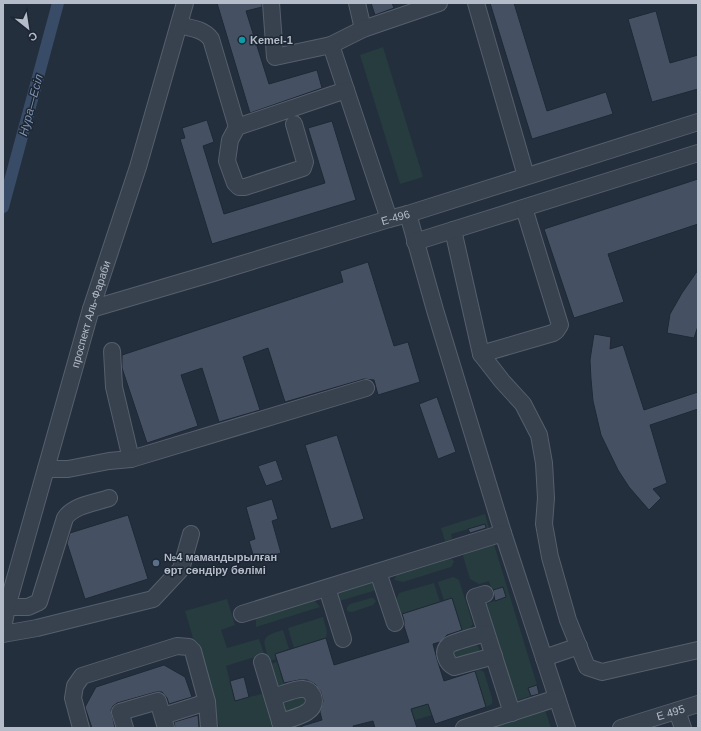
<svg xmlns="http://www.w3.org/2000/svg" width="701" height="731" font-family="Arial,sans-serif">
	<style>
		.green { fill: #263c3f }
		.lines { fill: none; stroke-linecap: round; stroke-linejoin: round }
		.canal { stroke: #394c67; stroke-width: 12 }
		.building { fill: #455162; stroke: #1f2835 }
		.minor-casing { stroke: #565f6c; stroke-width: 18 }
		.minor { stroke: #38414e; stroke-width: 16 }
		.culture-dot { fill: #0f9aa8; stroke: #1d2633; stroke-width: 1.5 }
		.service-dot { fill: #5c6f8a; stroke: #1d2633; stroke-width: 1.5 }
		.labels { text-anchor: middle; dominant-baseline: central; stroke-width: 3; stroke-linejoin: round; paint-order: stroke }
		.poi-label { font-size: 11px; font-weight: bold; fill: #b4bcc9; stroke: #1d2633; text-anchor: start }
		.street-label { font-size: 11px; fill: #b4bcc9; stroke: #1d2633 }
		.water-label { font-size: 12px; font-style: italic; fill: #7c92b1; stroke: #1d2633 }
	</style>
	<rect width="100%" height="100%" fill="#242f3e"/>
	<path class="green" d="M383,47l40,130 -23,7 -40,-129z
		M485,514l5,18 -2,1 -3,-9 -34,10 1,5 -7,2 -4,-13z
		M493,541l44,144 -9,3 3,8 -20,6 -27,-95 4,-4 7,-2 -6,-20 -10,3 -9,-5 -7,-23 3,-6z
		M448,556l5,4 1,2 -3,5 -48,15 -9,-2 3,-6z
		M453,577l6,3 14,44 -2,3 -8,7 -11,-35 -8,2 -6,-19z
		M373,580l7,9 -44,13v-10z
		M434,583l6,19 -40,13 -4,-15 3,-7z
		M371,598h2l3,3 -3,4 -21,7 -5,-1v-4l3,-3z
		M227,599l8,26 -14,5 6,18 32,-9 5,15 -38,12 9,35 26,-7 4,1 12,33h-57l-35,-117z
		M313,599l7,8 -64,20v-7l2,-3z
		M323,617l4,15 -1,6 -32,10 -6,-20z
		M283,630l6,19 -14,5 1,5 -7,2c-6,-22 -10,-24 14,-31z
		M476,644l3,4v6l-25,7 -2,-12z
		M277,662l8,24 -7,2 -8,-24z
		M480,670l4,2 8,26v6l-6,3 -11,-36z
		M305,695l3,10 -22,9 -4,-13z
		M428,704l4,11 -17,5 -4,-11z
		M544,707l7,21h-74z"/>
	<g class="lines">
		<path class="canal" d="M3,207l55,-204"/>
	</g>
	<path class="building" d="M217,3h45v4l-16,4 23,73 48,-14 5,18 -72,25z
		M371,3h21l2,5 -19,7z
		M490,3h24l33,108 59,-19 7,22 -81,25z
		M656,11l14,52 28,-8v34l-46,13 -24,-83z
		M207,120l7,22 -11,4 21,68 101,-31 -17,-55 24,-7 24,79 -144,44 -32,-105 5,-1 -3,-10z
		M698,179v45l-90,30 16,48 -50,16 -30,-89z
		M368,262l26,84 14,-4 12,40 -42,13 -4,-15 -10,-1 -79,23 -17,-54 -25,9 17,53 -41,12 -17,-54 -21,7 17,51 -51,17 -25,-75v-13l221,-73 -3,-11z
		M698,270v56l-4,12 -27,-5 3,-19 12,-21z
		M594,334l17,3 -1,12 13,-4 21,65 54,-18v17l-48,16 17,58 -14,6 8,9 -12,12 -20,-23 -11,-17 -17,-35 -8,-34 -2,-22 -1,-19z
		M437,397l19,55 -18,7 -19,-55z
		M337,435l27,84 -33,10 -26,-84z
		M276,460l7,20 -17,6 -8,-20z
		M272,499l6,20 -6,2 9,32 -26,8 -6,-20 6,-2 -9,-32z
		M128,515l20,64 -63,20 -18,-56 3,-10z
		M485,524l1,4 -16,5 -2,-4z
		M503,587l3,10 -11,4 -2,-11z
		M452,598l10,32 -15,5 -7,7 -7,2 4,15 7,22 31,-10 11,36 -51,17 -7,-20 -17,5 6,19h-42l-2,-7 -20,5 1,2h-52v-2l20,-6 -2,-8 3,-11 -2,-9 -6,-8 -8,-4h-8l-15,3 -9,-29 51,-16 8,27 75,-23 -5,-16v-6l-2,-6z
		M164,665l21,12 7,20 -23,7 -2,-6 -5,-6h-6l-39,11 -4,3 -2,4 4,18h-23l-7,-21 11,-20z
		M244,677l5,20 -14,4 -5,-20z
		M537,685l2,9 -8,2 -3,-8z
		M198,715l1,13h-24l-1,-6z"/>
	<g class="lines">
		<g class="minor-casing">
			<g id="minor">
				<path d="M271,3l4,54 56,-12 58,174"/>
				<path d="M357,3l6,26"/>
				<path d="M476,3l50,173"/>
				<path d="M179,25c11,3 25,4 32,14l26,88"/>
				<path d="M331,45l32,-16 76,-26"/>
				<path d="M294,124l11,38 -2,6 -58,19h-6l-4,-4 -8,-22 3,-21 7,-13 109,-37"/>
				<path d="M408,214l27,96 68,223 64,195"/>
				<path d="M453,230l28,124 21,27 21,23 16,31 5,28 2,35 -2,26 6,33 18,63 19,47 15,5 96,-22"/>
				<path d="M415,242l283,-89"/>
				<path id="s1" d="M91,309l122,-36 176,-54 19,-5 290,-92"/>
				<path d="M112,351l2,36 17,72"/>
				<path d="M481,354l72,-21 3,-2 4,-6 -36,-117"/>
				<path d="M46,469h22l41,-8 22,-2 235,-71"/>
				<path d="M378,572l17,51"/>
				<path d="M327,588l16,51"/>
				<path d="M485,594l-10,3 37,116"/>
				<path d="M7,607h21l11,-5 26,-84c9,-13 30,-15 44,-20"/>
				<path d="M242,614l261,-81"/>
				<path id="s2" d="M3,628l4,-21 84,-298 47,-142 47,-164"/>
				<path d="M486,633c-6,2 -33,9 -37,12 -8,7 -2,18 5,22l40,-11"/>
				<path d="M3,634l34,-6 116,-29 28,-30 10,-35"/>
				<path d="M544,658l35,-12"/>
				<path d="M262,662l20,66"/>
				<path d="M273,697c8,-2 23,-9 30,-8 5,0 8,3 10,7 6,18 -21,22 -33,26"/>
				<path d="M677,711l6,17"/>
				<path d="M163,716l44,-14 2,26"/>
				<path d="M81,728l-8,-30 2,-12 7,-10 95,-30 12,1 4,4 14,51"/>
				<path d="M125,728l-5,-16 38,-11 8,27"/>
				<path d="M464,728l93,-30"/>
				<path id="s3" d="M621,728l77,-24"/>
			</g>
		</g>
		<use href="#minor" class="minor"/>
	</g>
	<circle class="culture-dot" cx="242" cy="40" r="4"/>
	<circle class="service-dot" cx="156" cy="563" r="4"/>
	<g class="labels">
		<g class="poi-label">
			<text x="250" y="40">Kemel-1</text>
			<text x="164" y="557">№4 мамандырылған<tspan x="164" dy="13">өрт сөндіру бөлімі</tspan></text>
		</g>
		<g class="street-label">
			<text stroke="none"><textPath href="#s1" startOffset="318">E-496</textPath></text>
			<text stroke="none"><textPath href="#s2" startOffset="326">проспект Аль-Фараби</textPath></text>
			<text stroke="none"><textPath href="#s3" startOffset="52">E 495</textPath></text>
		</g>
		<g class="water-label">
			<text transform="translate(31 105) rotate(-75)">Нура—Есіл</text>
		</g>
	</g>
	<rect width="701" height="731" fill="none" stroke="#b4bcc9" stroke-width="8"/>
	<g transform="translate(28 28) rotate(150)" stroke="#1d2633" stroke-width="3" paint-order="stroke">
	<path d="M0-3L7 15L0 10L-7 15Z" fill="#b4bcc9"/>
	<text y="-6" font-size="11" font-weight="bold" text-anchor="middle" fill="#b4bcc9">С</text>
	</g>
</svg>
